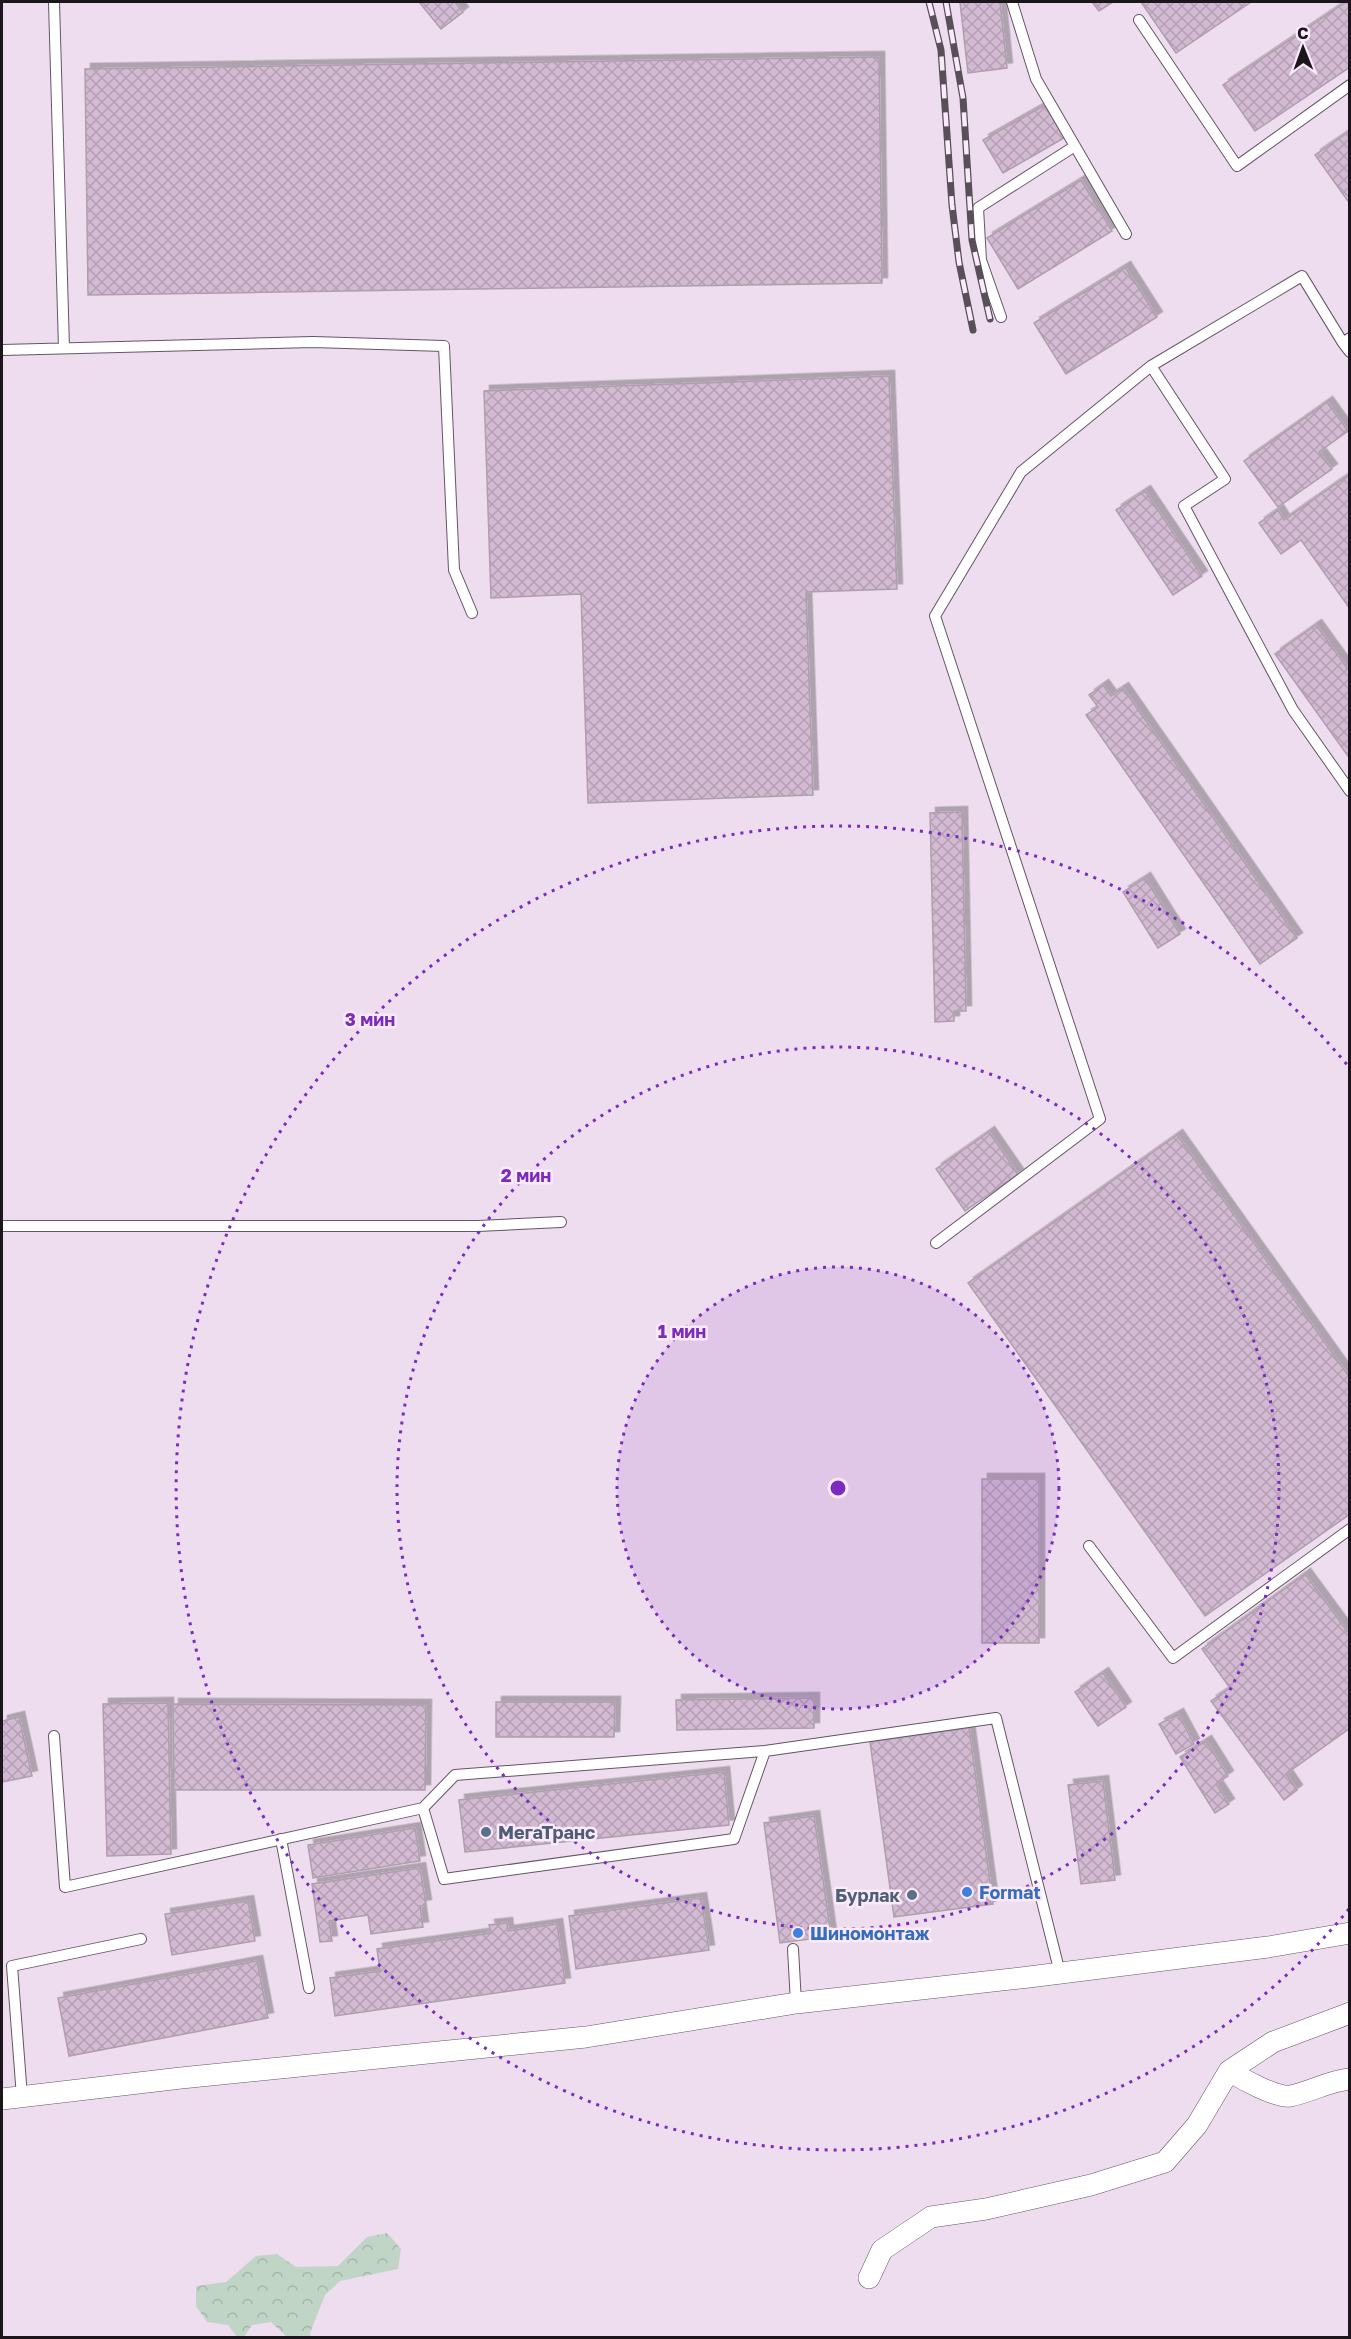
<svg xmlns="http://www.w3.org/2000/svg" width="1351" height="2339" font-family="'Golos Text',sans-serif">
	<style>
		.forest { fill: url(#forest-crowns) }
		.building { fill: url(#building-cross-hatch); stroke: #af9eaf; stroke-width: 1.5; filter: url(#shadow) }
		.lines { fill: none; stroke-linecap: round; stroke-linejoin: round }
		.lane-casing { stroke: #645665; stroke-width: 12 }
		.street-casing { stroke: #645665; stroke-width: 22 }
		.lane { stroke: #fff; stroke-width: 10 }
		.street { stroke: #fff; stroke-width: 21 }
		.rail-casing { stroke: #584f58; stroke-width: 7 }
		.rail { stroke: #fbeafc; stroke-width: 4.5; stroke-dasharray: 14; stroke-linecap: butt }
		.ring { fill: none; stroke: #7b2cbf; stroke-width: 3; stroke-dasharray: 3 6 }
		.service-dot { fill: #5c6f8a; stroke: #fbeafc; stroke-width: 2 }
		.shop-dot { fill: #3f7fe0; stroke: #fbeafc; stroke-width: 2 }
		.labels { text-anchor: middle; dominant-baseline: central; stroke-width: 5; stroke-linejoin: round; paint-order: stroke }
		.service-label { font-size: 18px; font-weight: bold; fill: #4e5e75; stroke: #fbeafc; text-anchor: start }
		.shop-label { font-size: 18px; font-weight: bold; fill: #366cbe; stroke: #fbeafc; text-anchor: start }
		.centre { fill: #7b2cbf; stroke: #fbeafc; stroke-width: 3 }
		.ring-label { font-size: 18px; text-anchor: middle; font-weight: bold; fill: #7b2cbf; stroke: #fbeafc; stroke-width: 5; stroke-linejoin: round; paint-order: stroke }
	</style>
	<defs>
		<pattern id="forest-crowns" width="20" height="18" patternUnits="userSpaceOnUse" patternTransform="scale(1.5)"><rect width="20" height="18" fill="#c0d5c6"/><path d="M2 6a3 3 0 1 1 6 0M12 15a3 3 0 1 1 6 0" fill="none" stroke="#a4b6aa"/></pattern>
		<pattern id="building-cross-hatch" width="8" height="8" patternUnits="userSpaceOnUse" patternTransform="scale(1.5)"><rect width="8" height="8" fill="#d2bad2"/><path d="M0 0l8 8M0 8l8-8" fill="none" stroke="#b49fb4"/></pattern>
		<filter id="shadow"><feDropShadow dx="5.5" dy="-5.5" stdDeviation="0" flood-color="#0004"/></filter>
	</defs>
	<rect width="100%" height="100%" fill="#ede"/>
	<path class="forest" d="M387,2233l14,16 -3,20 -58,12 -15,14 -15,38 1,4h-24l-16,-15 -19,3 -8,12h-7l-9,-12 -21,-3 -11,-16v-20l30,-4 30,-26 21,-2 19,13 42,-1 29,-29z"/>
	<path class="building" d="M419,2h36l8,10 -22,17z
		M960,2h40l7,66 -39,5z
		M1092,2h21l-14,9z
		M1141,2h110l-75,51z
		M1346,2h4v65l-95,64 -32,-46z
		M879,57l3,226 -794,12 -3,-226z
		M1045,105l19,33 -61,35 -20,-33z
		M1350,131v73l-35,-49z
		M1081,180l31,51 -94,58 -31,-51z
		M1125,267l32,50 -91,57 -32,-51z
		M889,376l8,213 -91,3 7,203 -225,8 -7,-209 -90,4 -7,-207z
		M1327,402l21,29 -29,21 13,17 -54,38 -34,-46z
		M1350,474v135l-49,-69 -20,14 -22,-31 19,-13 6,10z
		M1145,491l57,85 -29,19 -57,-85z
		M1316,625l34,47v87l-75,-105z
		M1103,685l8,11 12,-8 174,250 -37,26 -174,-249 12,-8 -9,-12z
		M962,812l4,199h-12v10l-19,1 -5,-209z
		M1145,878l35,56 -22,14 -35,-56z
		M989,1132l29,42 -53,37 -29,-42z
		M1177,1135l173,243v136l-145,102 -237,-333z
		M982,1479h57v164h-57z
		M1305,1574l45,61v93l-64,46 11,16 -13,10 -73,-99 19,-13 -28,-39z
		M1103,1673l23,34 -28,19 -23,-34z
		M814,1698v30l-137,2 -1,-30z
		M496,1702h119l-1,35h-118z
		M168,1703l3,151 -64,2 -4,-152z
		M173,1704l253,1 -1,85h-251z
		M1178,1714l16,30 -18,10 -17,-30z
		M19,1717l13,59 -30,6v-61z
		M969,1728l24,176 -99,13 -24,-175z
		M1206,1741l22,35 -12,8 13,20 -14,9 -35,-56z
		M724,1772l5,53 -264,27 -6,-52z
		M1103,1781l12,99 -34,4 -13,-99z
		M814,1816l17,120 -51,7 -16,-120z
		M415,1828l5,33 -107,17 -5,-33z
		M420,1868l6,37 -6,1 3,21 -52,7 -3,-19 -39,6 3,20 -12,1 -8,-58z
		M701,1898l8,52 -133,19 -7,-53z
		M248,1901l7,40 -83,14 -7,-41z
		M507,1923l1,8 49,-7 8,59 -230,33 -5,-38 50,-7 -3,-22 114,-16 -2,-8z
		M257,1961l11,57 -199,38 -11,-58z"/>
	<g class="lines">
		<g class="lane-casing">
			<path id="lane" d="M54,2l10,346
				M1012,2l24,77 90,155
				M1139,20l98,146 113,-81
				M1001,317l-20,-57 -3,-52 97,-62
				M1350,338l-7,5 7,9
				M1343,343l-41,-67 -151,90 74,113 -41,27 109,204 57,81
				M2,350l311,-8 131,4 10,224 18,43
				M2,1226h476l83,-4
				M936,1243l164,-124 -165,-503 86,-144 130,-106
				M1089,1546l84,112 177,-129
				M54,1736l11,151 358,-79 32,-33 310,-24 231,-33 64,255
				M423,1808l21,71 290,-40 31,-88
				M281,1839l28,149
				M793,1949l3,54
				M22,2097l-10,-131 129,-27"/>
		</g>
		<g class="street-casing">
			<path id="street" d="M1229,2071c13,8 47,27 61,25 21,-4 38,-15 60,-17
				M2,2099l179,-21 405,-41 210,-34 233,-26 239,-30 82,-14
				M869,2278l13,-28 49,-33 55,-8 105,-24 74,-23 32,-37 32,-54 44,-29 77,-29"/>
		</g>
		<use href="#lane" class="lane"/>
		<use href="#street" class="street"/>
		<g class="rail-casing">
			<path id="rail" d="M929,2l12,48 11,155 7,57 14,68
				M946,2l17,96 9,142 18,79"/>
		</g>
		<use href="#rail" class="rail"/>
	</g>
	<circle cx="838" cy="1488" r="221" fill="#7b2cbf" fill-opacity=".12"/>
	<g class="ring">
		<circle cx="838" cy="1488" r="221"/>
		<circle cx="838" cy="1488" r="441"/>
		<path d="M1349 1909A662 662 0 1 1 1349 1067"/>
	</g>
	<g class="service-dot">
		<circle cx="486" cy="1832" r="6"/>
		<circle cx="912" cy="1895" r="6"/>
	</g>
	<g class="shop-dot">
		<circle cx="967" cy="1892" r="6"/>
		<circle cx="798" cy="1933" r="6"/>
	</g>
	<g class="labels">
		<g class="service-label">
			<text x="498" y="1832">МегаТранс</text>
			<text x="900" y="1895" text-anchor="end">Бурлак</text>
		</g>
		<g class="shop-label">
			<text x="979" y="1892">Format</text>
			<text x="810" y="1933">Шиномонтаж</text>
		</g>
	</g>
	<circle cx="838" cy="1488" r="9" class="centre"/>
	<g class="ring-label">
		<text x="370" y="1026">3 мин</text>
		<text x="526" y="1182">2 мин</text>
		<text x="682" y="1338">1 мин</text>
	</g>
	<rect width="1351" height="2339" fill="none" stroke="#1c161c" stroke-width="6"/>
	<g transform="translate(1303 48) rotate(359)" stroke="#fbeafc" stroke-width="4.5" paint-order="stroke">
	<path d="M0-4.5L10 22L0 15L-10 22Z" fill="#1c161c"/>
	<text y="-9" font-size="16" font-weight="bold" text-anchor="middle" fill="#1c161c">С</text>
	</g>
</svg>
